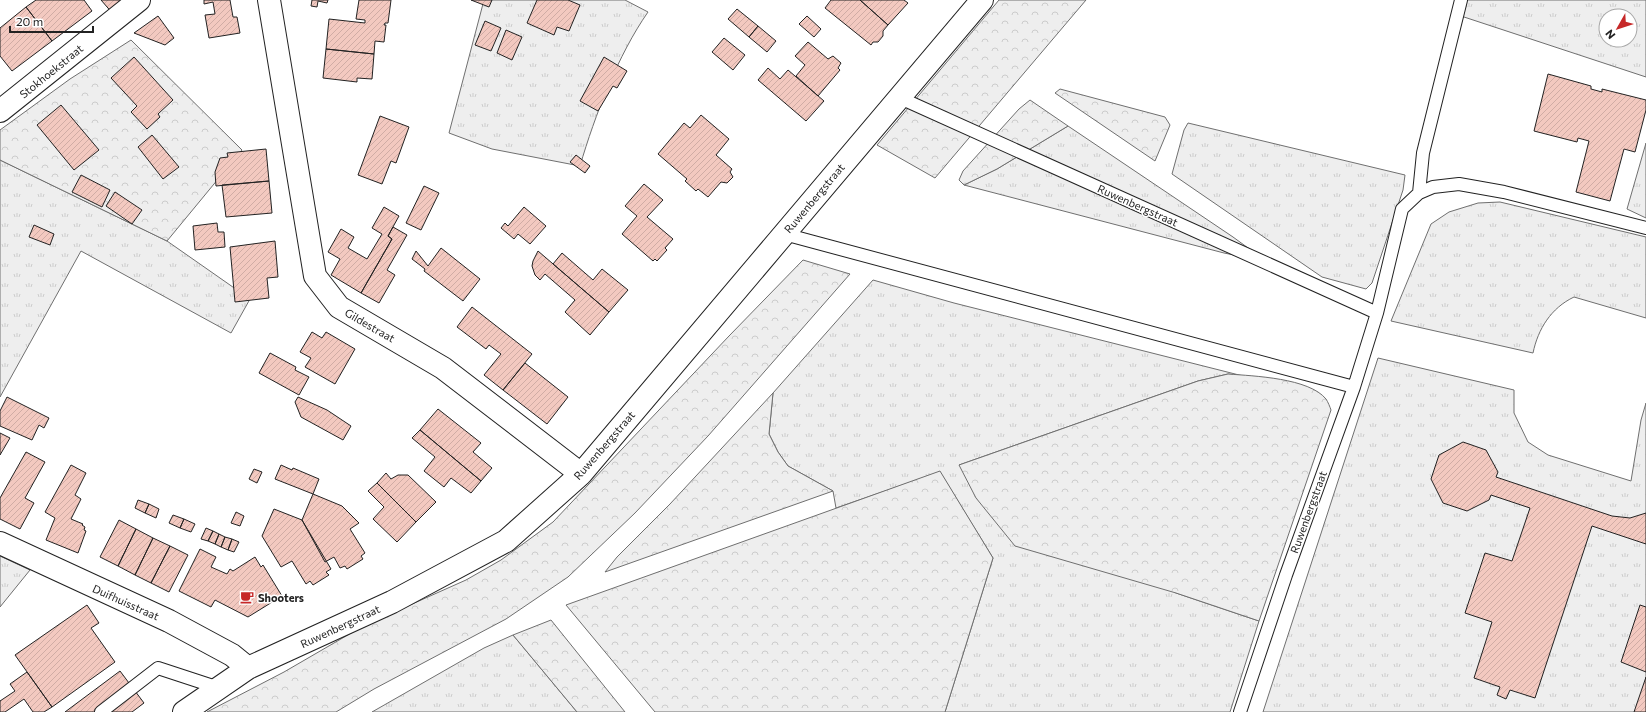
<svg xmlns="http://www.w3.org/2000/svg" width="1646" height="712" font-family="Commissioner,sans-serif">
	<style>
		.grass { fill: url(#grass-tufts); stroke: #6f6f6f; fill-rule: evenodd }
		.forest { fill: url(#forest-crowns); stroke: #6f6f6f }
		.building { fill: url(#building-hatch); stroke: #222 }
		.lines { fill: none; stroke-linecap: round; stroke-linejoin: round }
		.service-casing { stroke: #222; stroke-width: 14 }
		.minor-casing { stroke: #222; stroke-width: 24 }
		.service { stroke: #fff; stroke-width: 12 }
		.minor { stroke: #fff; stroke-width: 22 }
		.labels { text-anchor: middle; dominant-baseline: central; stroke-width: 3; stroke-linejoin: round; paint-order: stroke }
		.street-label { font-size: 11px; fill: #222; stroke: #fff }
		.poi-label { font-size: 11px; font-weight: bold; fill: #222; stroke: #fff; text-anchor: start }
	</style>
	<defs>
		<pattern id="grass-tufts" width="24" height="20" patternUnits="userSpaceOnUse"><rect width="24" height="20" fill="#eee"/><path d="M3 7l-1-3M5 7V3M7 7l1-3M15 17l-1-3M17 17v-4M19 17l1-3" fill="none" stroke="#ccc"/></pattern>
		<pattern id="forest-crowns" width="20" height="18" patternUnits="userSpaceOnUse"><rect width="20" height="18" fill="#eee"/><path d="M2 6a3 3 0 1 1 6 0M12 15a3 3 0 1 1 6 0" fill="none" stroke="#ccc"/></pattern>
		<pattern id="building-hatch" width="6" height="6" patternUnits="userSpaceOnUse"><rect width="6" height="6" fill="#f3c9c0"/><path d="M-1 1l2-2M0 6l6-6M5 7l2-2" fill="none" stroke="#d0aca5"/></pattern>
	</defs>
	<rect width="100%" height="100%" fill="#fff"/>
	<path class="grass" d="M484,0h141l23,12c-30,43 -53,103 -68,154l-88,-17 -43,-16z
		M1467,0h179v77l-185,-61zM1606,16h24v24h-24z
		M1188,123l217,52 -2,15 -31,93 -6,6 -44,-12 -150,-103 12,-44z
		M1068,126l165,111 22,16 4,7 -35,-7 -260,-68 33,-16z
		M1646,143v75l-19,-9z
		M0,160l167,81 83,58 -19,34 -150,-82 -81,146z
		M1500,202l146,35v81l-72,-21c-23,11 -36,32 -41,56l-142,-32 40,-97 18,-12 29,-9z
		M873,280l81,23 289,73 -15,-2 -30,7 -239,84 217,128 83,28 -29,91h-285l48,-154 -53,-86 -104,36 -3,-17 -45,-25 -10,-14 -9,-18 4,-41z
		M1378,358l136,32v23l14,29 20,13 83,26 10,-61 5,-17v309h-383z
		M0,556l30,14 -30,37z
		M513,635l64,77h-205l112,-64z"/>
	<path class="forest" d="M999,0h87l-151,178 -58,-33z
		M131,40l111,110 -75,91 -167,-81v-30l70,-51z
		M1060,89l105,28 5,8 -15,36 -100,-68z
		M1030,100l38,26 -71,43 -33,16 -5,-5 4,-9 56,-62z
		M803,260l47,14 -142,162 -73,77 -67,64 -62,42 -132,70 -38,23h-129l77,-40 81,-47 101,-45 35,-20 52,-38 176,-186z
		M1228,374c26,2 81,4 98,25 2,3 4,8 5,11l-72,211 -83,-28 -161,-47 -39,-48 -17,-33 239,-84z
		M773,393l-4,41 9,18 10,14 45,25 -228,81 12,-15 53,-53z
		M940,471l53,87 -48,154h-290l-89,-107z
		M551,620l74,92h-48l-64,-77z"/>
	<path class="building" d="M36,0h48l8,11 -40,30 -26,-34z
		M101,0h25l-12,15z
		M204,0h26l3,17h4l3,16 -31,5 -4,-23 10,-1 -2,-12 -9,2z
		M312,0h16l-1,3 -9,-2 -1,6 -6,-1z
		M359,0h32l-3,23h-3l-1,2h2l-2,17 -9,-1 -1,13 -48,-5 3,-30 36,4v-3l-9,-1z
		M471,0h21l-3,7z
		M537,0h31l12,5 -11,26 -12,-4 -3,8 -27,-12z
		M831,0h29l28,25 -5,6v5l-5,6h-5l-2,3 -46,-37z
		M860,0h44l4,3 -20,22z
		M26,7l26,34 -40,30 -12,-15v-28z
		M737,9l21,17 -9,11 -21,-18z
		M158,16l16,22 -9,7 -31,-12z
		M807,16l14,13 -7,8 -15,-13z
		M485,21l16,7 -10,23 -16,-6z
		M758,26l18,15 -9,11 -18,-15z
		M506,30l16,7 -10,23 -15,-7z
		M724,38l21,17 -12,15 -21,-18z
		M808,42l20,17 5,-3 8,7 -3,5 2,2 -22,26 -22,-20 9,-11 -10,-9z
		M326,49l48,5 -2,25 -15,-1v4l-34,-4z
		M134,57l39,43 -15,14 2,3 -13,12 -16,-17 6,-6 -26,-28z
		M604,57l23,14 -10,17 -4,-2 -15,25 -18,-10z
		M768,68l12,11 8,-9 36,31 -18,20 -48,-41z
		M1548,74l43,12v3l11,3v-3l44,11v10l-11,42 -11,-3 -14,52 -34,-9 13,-51 -11,-3 -1,4 -43,-11z
		M61,105l38,45 -25,20 -37,-45z
		M701,115l28,24 -13,16 16,14 -2,3 3,5 -6,6 -6,-1 -13,15 -10,-8 -2,2 -11,-10 2,-2 -29,-25 26,-31 6,5z
		M380,116l29,11 -13,36 -5,-2 -9,23 -24,-9z
		M152,135l27,32 -16,12 -25,-32z
		M266,149l3,32 -53,5 -1,-14 5,-14 8,-1 -1,-4z
		M576,155l14,11 -5,7 -15,-11z
		M81,175l29,15 -8,17 -30,-15z
		M269,181l3,32 -46,4 -4,-32z
		M644,184l19,16 -16,17 26,22 -8,9 2,2 -10,11 -2,-2 -2,2 -31,-27 15,-18 -12,-10z
		M424,186l15,7 -18,37 -15,-7z
		M115,192l27,18 -10,14 -26,-18z
		M384,207l15,9 -11,20 4,3 -31,54 -30,-18 9,-16 -12,-7 13,-23 13,8 -6,11 19,11 15,-25 -10,-6z
		M524,207l22,19 -16,18 -12,-10 -4,5 -13,-11 4,-5 3,3z
		M217,223l1,9h6l1,15 -30,3 -2,-24z
		M34,225l20,9 -4,11 -21,-8z
		M393,227l14,8 -20,35 8,5 -16,28 -18,-10 31,-54 -4,-3z
		M275,241l3,36 -11,1 2,20 -34,4 -5,-55z
		M441,248l39,31 -17,22 -39,-30 1,-2 -13,-10 4,-8 12,15z
		M538,251l71,61 -19,23 -25,-23 10,-12 -30,-26 -5,6 -5,-5 -3,-9 1,-5z
		M562,253l31,27 9,-11 26,21 -19,22 -56,-48z
		M472,307l60,47 -29,36 -19,-15 17,-21 -12,-9 -3,4 -29,-22z
		M312,332l10,6 4,-6 29,17 -20,35 -30,-17 6,-9 -11,-6z
		M270,353l26,14 -1,3 14,7 -10,18 -40,-22z
		M525,363l43,34 -21,27 -44,-34z
		M7,397l42,21 -5,10 -5,-3 -7,15 -32,-14v-15z
		M298,397l29,13 24,16 -8,14 -42,-23 -6,-15z
		M438,409l43,34 -8,9 19,16 -11,13 -61,-51z
		M420,430l61,51 -10,12 -20,-15 -7,9 -20,-16 11,-14 -23,-19z
		M0,433l10,5 -10,17z
		M1463,442l23,8 12,22 -2,5 116,39 18,2 16,-5v31l-54,-18 -57,172 -25,-8 -4,9 -9,-4 3,-8 -26,-9 18,-56 -27,-9 20,-60 27,8 18,-53 -39,-13 -2,5 -22,11 -24,-8 -12,-24 8,-24z
		M26,452l19,10 -20,36 9,5 -14,26 -20,-10v-21z
		M71,465l15,8 -11,22 6,4 -10,20 12,5 -1,1 3,2 -1,3 2,1 -8,22 -32,-13 9,-22 -10,-6z
		M281,465l11,5 1,-2 26,11 -6,15 -38,-15z
		M254,469l8,3 -5,11 -8,-4z
		M386,473l5,6 7,-4h10l28,27 -20,20 -39,-39z
		M377,483l39,39 -19,20 -24,-23 11,-12 -16,-16z
		M313,494l29,12 17,17 -9,6 15,24 -4,3 2,3 -16,10 -2,-3 -5,2 -6,-11 -9,5 -23,-42z
		M138,500l11,4 -4,9 -10,-5z
		M149,504l10,5 -3,9 -11,-5z
		M274,509l28,11 29,49 -5,3 3,3 -16,10 -3,-4 -4,3 -14,-23 -11,6 -19,-31z
		M236,512l8,4 -4,10 -9,-3z
		M173,515l11,4 -4,9 -11,-5z
		M184,519l11,5 -4,8 -11,-4z
		M119,520l17,9 -18,37 -18,-9z
		M206,528l7,3 -5,10 -7,-2z
		M136,529l17,9 -18,37 -17,-9z
		M213,531l6,3 -4,10 -7,-3z
		M219,534l6,3 -4,10 -6,-3z
		M225,537l7,2 -4,11 -7,-3z
		M153,538l17,8 -19,37 -16,-8z
		M232,539l7,3 -5,10 -6,-2z
		M170,546l18,9 -19,37 -18,-9z
		M200,549l16,8 -5,10 16,7 3,-5 3,2 22,-14 6,10 2,-2 19,31 -34,21 -33,-17 -4,7 -32,-16z
		M87,605l12,18 -8,5 24,34 -63,45 -37,-52z
		M1640,605l6,2v65l-25,-10z
		M120,671l24,32 -12,9h-67z
		M27,672l25,35 -8,5h-11l-9,-13 -19,13h-5v-11l15,-10 -5,-7z
		M1646,677v35h-12z"/>
	<g class="lines">
		<g class="service-casing">
			<path id="service" d="M898,97l479,216
				M1419,193l4,-40 38,-153
				M784,234l570,153
				M101,712l57,-44 61,20
				M1240,712l46,-137 68,-188 23,-74 25,-104 17,-16 14,-6 26,-3 45,8 142,36"/>
		</g>
		<g class="minor-casing">
			<path id="minor" d="M269,0l46,276 24,31 104,61 138,106
				M0,111l139,-111
				M0,543l169,78 63,34 16,13
				M184,712l64,-44 144,-66 114,-61 75,-67 401,-474"/>
		</g>
		<use href="#service" class="service"/>
		<use href="#minor" class="minor"/>
	</g>
	<defs>
		<g id="cafe-bare" transform="scale(1.08)"><path d="M-5.5-4.5H6V0H3Q3 3.5 0 3.5H-2.5Q-5.5 3.5-5.5 0ZM3-3.2v2h1.7v-2ZM-6 4.5H4V6H-6Z" fill="#c62828" stroke="#fff" stroke-width="2.5" paint-order="stroke"/></g>
	</defs>
	<g fill-rule="evenodd">
		<use href="#cafe-bare" x="247" y="597"/>
	</g>
	<g class="labels">
		<g class="street-label">
			<text transform="translate(51 71) rotate(-39)">Stokhoekstraat</text>
			<text transform="translate(814 198) rotate(-50)">Ruwenbergstraat</text>
			<text transform="translate(1138 205) rotate(24)">Ruwenbergstraat</text>
			<text transform="translate(370 325) rotate(30)">Gildestraat</text>
			<text transform="translate(604 445) rotate(-49)">Ruwenbergstraat</text>
			<text transform="translate(1308 512) rotate(-70)">Ruwenbergstraat</text>
			<text transform="translate(126 602) rotate(24)">Duifhuisstraat</text>
			<text transform="translate(340 626) rotate(-25)">Ruwenbergstraat</text>
		</g>
		<g class="poi-label">
			<text x="258" y="597">Shooters</text>
		</g>
	</g>
	<g transform="translate(1618 28) rotate(231)"><circle r="19" fill="#ffffff" stroke="#a7a7a7"/>
	<path d="M0-3L7 15L0 10L-7 15Z" fill="#c62828"/>
	<text y="-6" font-size="11" font-weight="bold" text-anchor="middle" fill="#222222">N</text>
	</g>
	<path d="M10 26v6h83v-6" fill="none" stroke="#222222" stroke-width="2"/>
	<text x="16" y="26" font-size="12" fill="#222222" stroke="#ffffff" stroke-width="3" paint-order="stroke">20 m</text>
</svg>
